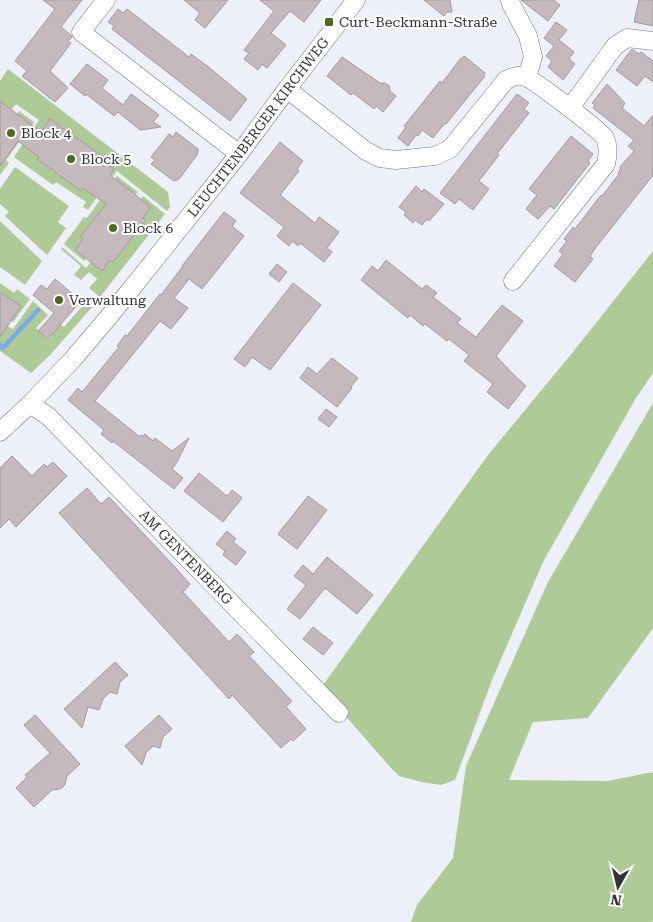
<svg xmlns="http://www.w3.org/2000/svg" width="653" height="922" font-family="'Roboto Serif',serif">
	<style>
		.green { fill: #aeca96 }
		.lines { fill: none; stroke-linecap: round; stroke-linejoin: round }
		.stream { stroke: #78aae3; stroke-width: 4.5 }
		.building { fill: #c5b9be; stroke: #a3999d }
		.street-casing { stroke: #777881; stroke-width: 19 }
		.street { stroke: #fff; stroke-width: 18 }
		.poi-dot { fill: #4d6a1e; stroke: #fff; stroke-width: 2 }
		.labels { text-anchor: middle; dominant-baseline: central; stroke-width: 4; stroke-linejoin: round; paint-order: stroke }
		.poi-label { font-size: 14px; fill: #323337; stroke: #fff; text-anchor: start }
		.street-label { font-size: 14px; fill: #323337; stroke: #fff }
	</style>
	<rect width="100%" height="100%" fill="#edeff9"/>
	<path class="green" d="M8,69l160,123 2,15 -3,4 -50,-40 -8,10 -3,-1 8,-11 -11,-8 2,-3 -43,-31 -14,-5 -8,11 -7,-4 6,-9 -23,-16 -5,6 -11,-8v-21z
		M19,111l15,11 -28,38 3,3 -9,12v-10l28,-43 -11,-8z
		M30,133l10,24 -2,3 43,31 2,-3 21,-1 -16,23 -5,-3 3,-5 -30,-20 -3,3 -39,-28z
		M15,167l54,39 -11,16 8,6 -19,27 -42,-39 4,-4 -9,-8v-15z
		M117,176l21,16 -3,3 -10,-8 -44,50 2,2 -8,11 11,8 -2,3 -20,-17 20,-27 3,1z
		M143,196l22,18 -65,83 -11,-9 8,-9 -8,-7 -8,8 -7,-5 7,-9 -20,-17 1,-2 24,21 5,-6 19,-2 3,2 33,-42 -3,-2 8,-11 -10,-8z
		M0,221l42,40 -17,24 -25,-18z
		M653,251v122l-17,25 -93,164 -51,118 -37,100 -14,5 -20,-3 -22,-6 -8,-8 -70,-80 167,-233 85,-103z
		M0,283l14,10 3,-4 13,10 -17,23 -2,-2 8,-11 -11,-7 2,-3 -10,-8z
		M33,301l15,14 -12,13 12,12 4,-4 -10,-9 10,-10 12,10 22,-25 6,5 -41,47 -20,19 -31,-22v-15l7,-10 6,3z
		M653,403v225l-65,90 -55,4 -24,58 99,1 45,-9v149l-1,1h-241l6,-17 36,-47 13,-92 82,-184z"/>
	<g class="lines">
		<path class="stream" d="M0,345l3,3 35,-38"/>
	</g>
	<path class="building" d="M43,0h39l-21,27 10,8 1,2 -4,4 3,2 -21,28 18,17 -13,14 -33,-26 5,-5 -12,-10 40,-52z
		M184,0h44l-23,28 -10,-8 5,-7z
		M260,0h61l-17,22 -14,-11 -19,22 15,12 -19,23 -5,-4 -4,6 -14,-11 5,-6 -5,-3 30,-39z
		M424,0h26l2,12h-5l-3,4z
		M521,0h33l6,5 -12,16z
		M639,0h14v26l-19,-4z
		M118,9l5,4 4,-4 62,48 2,-3 20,15 36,30 -17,22 -118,-92 2,-3 -6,-4z
		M556,22l11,8 -8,10 15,12 -5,7 6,5 -12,16 -15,-13 4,-6 -6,-5 8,-10 -10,-8z
		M632,49l7,5 2,-2 12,9v21l-8,-6 -8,10 -21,-16z
		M464,56l21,17 -1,2 1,1 -39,48 -1,-1 -12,15 -11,-8 -4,6 -2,-1 -8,11 -10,-8 8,-11 -2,-1 36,-45 2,2 19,-25 1,1z
		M342,57l38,26h5l4,3 1,5 6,5 -13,16 -7,-6 -2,3 -21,-16 -2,2 -24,-19z
		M87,64l21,16 -6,8 21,17 8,-11 28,21 -6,7 8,5 -21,3 -22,-18 -4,4 -28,-22 -1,2 -15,-12z
		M607,84l18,19 -3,5 22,18 9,-11v60l-56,71 -7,10 3,3 -18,23 -21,-16 9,-12 -4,-3 8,-10 -3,-2 9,-12 2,2 26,-34 1,1 17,-22 -1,-1 3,-5 -1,-1 14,-16 -6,-5 6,-6 -41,-32 2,-3 -3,-2z
		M517,94l12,9 -5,6 5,4 -32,41 2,1 -20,26 10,8 -16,21 -14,-11 -4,5 -15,-11z
		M0,101l41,31 9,-13 55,39 -2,3 11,8 -4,6 41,32 -8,11 3,2 -33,42 -3,-2 -8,11 -27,-21 8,-11 -3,-2 26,-33 -23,-16 -2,3 -44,-32 2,-2 -21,-16 -18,25z
		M176,132l22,17v3l-1,3 -18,24 -5,2 -23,-17 4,-4 -4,-3 18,-23 4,3z
		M571,136l22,18 -5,7 2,2 -36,46 -4,-3 -12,13 -12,-10 11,-14 -8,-6z
		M280,142l23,19 -6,8 2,2 -19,24 35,28 4,-6 20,15 -12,16 5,4 -8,10 -24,-19 -2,3 -6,-5 -3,5 -12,-10 7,-9 -44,-34z
		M416,186l6,6 2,-3 20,15 -15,17 -2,-2 -5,6 -7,-5 -2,3 -9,-8 2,-3 -7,-5z
		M224,212l12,9 -4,5 12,10 -42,53 -13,-10 -15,19 14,10 -17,21 -11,-8 -65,80 45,36 1,-2 2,1 2,-2 8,7 2,-3 17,13 17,-13 -12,24 -5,7 11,9 -9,11 -61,-48 -1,2 -11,-9 3,-4 -36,-30 10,-12 4,4 37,-45 -2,-1 8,-11 2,1 33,-42 1,1 22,-29h-1z
		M386,260l36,29 4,-4 11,8 -4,4 28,22 -4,4 19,14 26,-32 21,16 -27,35 18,19 12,11 -18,23 -21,-17 6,-8 -29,-23 5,-6 -20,-16 -2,2 -22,-17 -2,2 -13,-11 -2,3 -47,-38 11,-14 6,5z
		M277,264l10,8 -8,10 -10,-8z
		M55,279l26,22 -33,38 -10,-8 16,-18 -21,-18 8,-10 6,4z
		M293,283l28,22 -51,65 -18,-13 -7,10 -11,-8z
		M0,292l21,14 -21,31z
		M332,358l26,20 -7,9 1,1 -15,19 -37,-29 8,-11 9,7z
		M326,409l11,8 -8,10 -11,-8z
		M12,456l20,20 12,-12 3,3 6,-5 14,14 -51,51 -7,-8 -9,9v-60z
		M199,473l28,23 5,-6 10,8 -19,24 -39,-31z
		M87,488l14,16 8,-7 65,69 16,18 -7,8 46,50 8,-8 17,18 -5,4 43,45 -6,6 20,22 -13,12 -2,-2 -10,9 -49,-53 -3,4 -170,-186z
		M308,496l19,14 -30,39 -19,-15z
		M227,531l9,8 -3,3 13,10 -10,13 -13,-10 2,-4 -9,-7z
		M327,557l46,38 -16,19 -32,-26 -25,31 -13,-10 19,-24 -12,-9 9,-11 10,9z
		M313,627l20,16 -10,12 -20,-16z
		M115,662l13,13 -8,7 -3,12 -7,-2 -7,7 -4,11 -11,-3 -6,21 -18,-19z
		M35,715l45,49 -13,12 -2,8 -2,3 -3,2 -8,1 -18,17 -18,-19 11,-11 -2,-2 25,-22 -26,-28z
		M159,715l13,14 -9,8 -3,11 -7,-2 -7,7 -4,12 -17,-19z"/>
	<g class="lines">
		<g class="street-casing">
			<g id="street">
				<path d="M106,0l-25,32 158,122"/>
				<path d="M510,0l1,4 17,32 5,21 -6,20"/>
				<path d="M287,89l79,62 14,7 16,2 39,-4 15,-7 56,-69c7,-3 12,-6 19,-3 8,2 76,54 80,61 4,9 3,17 1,26l-93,117"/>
				<path d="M570,108l45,-62 12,-8 26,3"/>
				<path id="s1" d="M30,404l18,12 291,297"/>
				<path id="s2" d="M0,432l30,-28 43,-45 39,-46 127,-159 48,-65 69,-89"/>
			</g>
		</g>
		<use href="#street" class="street"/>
	</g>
	<g class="poi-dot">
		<rect x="324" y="17" width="10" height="10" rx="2.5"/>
		<circle cx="11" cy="133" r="5"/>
		<circle cx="71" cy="159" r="5"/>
		<circle cx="113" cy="228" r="5"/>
		<circle cx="59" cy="300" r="5"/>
	</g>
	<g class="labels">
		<g class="poi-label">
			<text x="339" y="22">Curt-Beckmann-Straße</text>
			<text x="21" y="133">Block 4</text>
			<text x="81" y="159">Block 5</text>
			<text x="123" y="228">Block 6</text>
			<text x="69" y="300">Verwaltung</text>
		</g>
		<g class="street-label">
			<text stroke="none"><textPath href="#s2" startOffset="400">LEUCHTENBERGER KIRCHWEG</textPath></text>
			<text stroke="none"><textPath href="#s1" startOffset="219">AM GENTENBERG</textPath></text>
		</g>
	</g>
	<g transform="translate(618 887) rotate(188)" stroke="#ffffff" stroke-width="4" paint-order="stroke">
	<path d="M0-4L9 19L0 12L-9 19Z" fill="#323337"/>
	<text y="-8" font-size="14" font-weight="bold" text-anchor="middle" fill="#323337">N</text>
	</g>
</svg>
